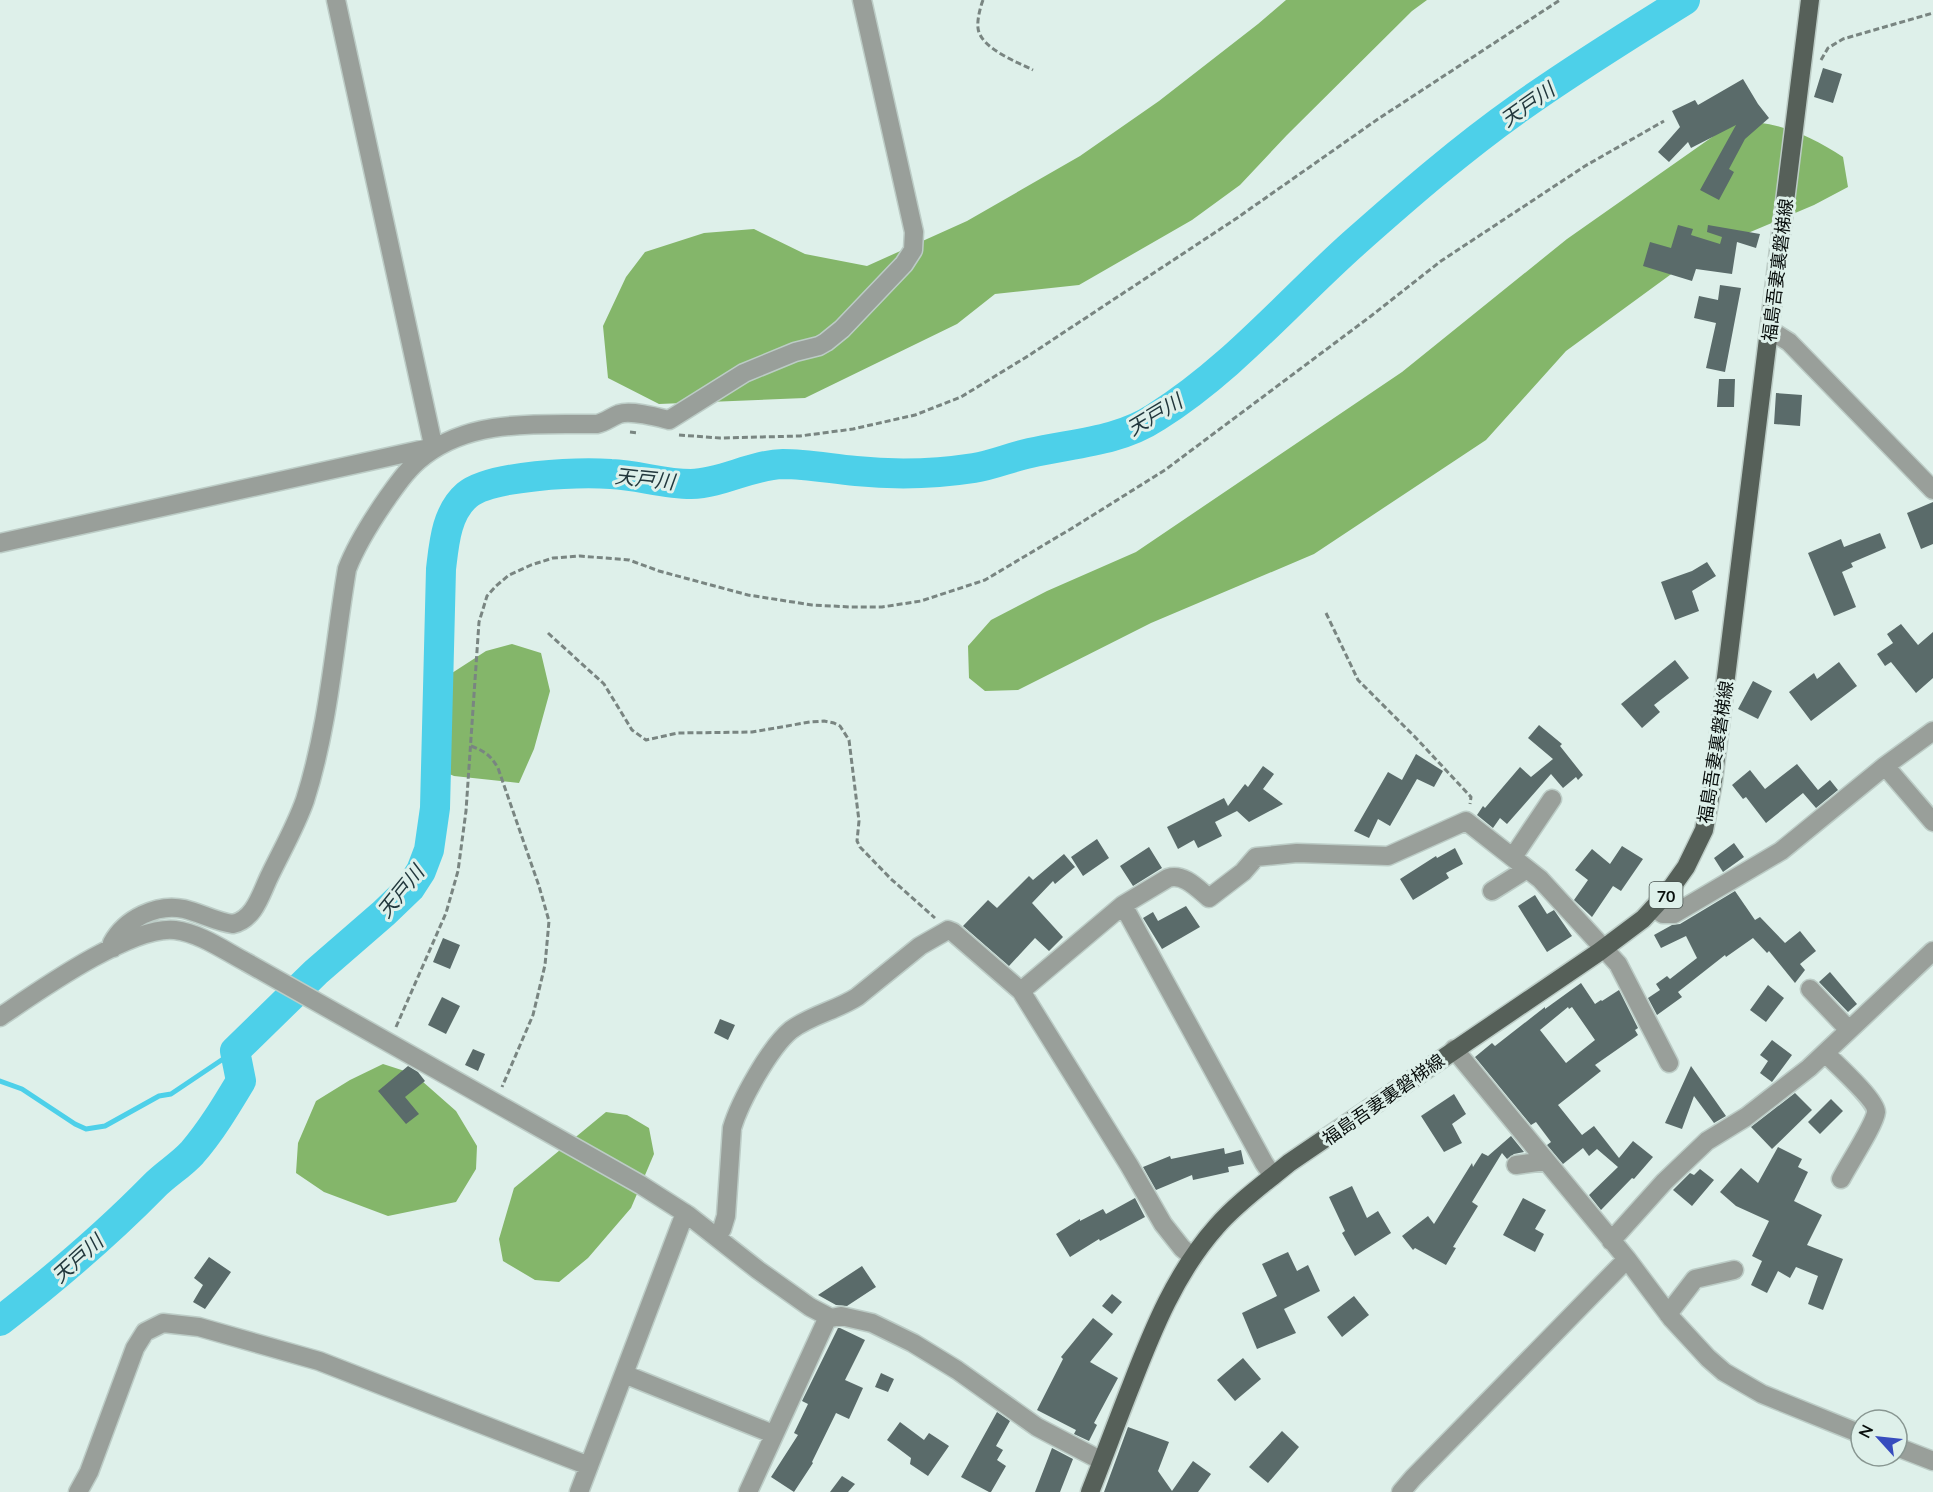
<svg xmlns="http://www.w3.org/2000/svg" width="1933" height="1492" font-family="Lato,'Noto Sans JP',sans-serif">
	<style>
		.forest { fill: #84b66a }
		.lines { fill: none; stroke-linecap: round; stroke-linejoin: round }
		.stream { stroke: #4dd0e9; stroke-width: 5 }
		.river { stroke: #4dd0e9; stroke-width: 30 }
		.building { fill: #5a6b6a; fill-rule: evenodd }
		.minor-casing { stroke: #bcccc6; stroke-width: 21 }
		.major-casing { stroke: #bcccc6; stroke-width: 21 }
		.path { stroke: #798581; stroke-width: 3; stroke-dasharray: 6 3; stroke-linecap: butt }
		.minor { stroke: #999f9a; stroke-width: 18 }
		.major { stroke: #566059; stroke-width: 18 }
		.labels { text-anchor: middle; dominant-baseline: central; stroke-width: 6; stroke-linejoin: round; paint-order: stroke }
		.shield { fill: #def0ea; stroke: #48524f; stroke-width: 1.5 }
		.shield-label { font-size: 16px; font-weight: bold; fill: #080e0c }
		.street-label { font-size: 18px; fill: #080e0c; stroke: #def0ea }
		.water-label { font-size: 20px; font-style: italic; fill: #22383d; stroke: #def0ea }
	</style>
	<rect width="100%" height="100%" fill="#def0ea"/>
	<path class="forest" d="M1286,0h141l-15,11 -125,124 -47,50 -48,35 -113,65 -84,9 -38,30 -152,74 -146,6 -51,-26 -5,-52 23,-49 19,-25 59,-19 50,-4 51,25 62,12 100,-45 113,-65 79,-55 99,-77z
		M1735,121c42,0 73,13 108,36l5,30 -34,18 -85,36 -44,23 -119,87 -80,89 -172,114 -163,69 -133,67 -33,1 -16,-13 -1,-32 23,-26 56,-29 89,-39 266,-180 165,-133z
		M512,644l29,9 9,38 -16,58 -15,34 -65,-7 -19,-8 -9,-27 9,-39 17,-29 34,-22z
		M383,1064l31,10 42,37 21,35 -1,23 -20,33 -68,14 -64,-24 -28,-19 2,-30 18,-42 34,-21z
		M606,1112l21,3 22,13 5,26 -23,54 -43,50 -29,24 -24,-2 -32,-19 -4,-22 15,-51z"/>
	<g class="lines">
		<path class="stream" d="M0,1081l22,8 53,35 11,5 19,-3 54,-30 12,-2 64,-43"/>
		<path class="river" d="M0,1321c54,-42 106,-86 154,-135 12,-12 27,-21 38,-33 19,-22 34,-47 49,-72l-6,-30 81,-79 68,-59 26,-25 11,-17 8,-21 6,-42 6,-239c3,-25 5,-56 26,-74 24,-20 112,-23 144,-21 27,1 52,10 80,10 32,-1 60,-19 92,-20 24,0 49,5 73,7 39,4 79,3 118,-3 19,-3 37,-11 56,-15 43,-10 88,-11 126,-36 75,-47 133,-116 198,-174 53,-47 107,-94 165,-135 53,-38 110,-73 166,-108"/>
	</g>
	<path class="building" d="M1823,68l19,6 -9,29 -19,-6z
		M1743,79l15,25 11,14 -24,21 -16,30 5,3 -15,28 -19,-10 36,-65 -45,23 -3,-6 -19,20 -11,-10 22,-25 -8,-16 23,-11 3,5z
		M1678,225l15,4 -2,6 29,9 2,-7 -15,-5 1,-7 52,9 -4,14 -19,-6 -5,32 -36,-5 -4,12 -49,-15 7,-24 21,6z
		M1720,285l21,3 -16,84 -19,-4 10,-45 -22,-5 5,-22 19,4z
		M1719,379h16l-1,28h-17z
		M1776,393l26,2 -2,31 -26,-2z
		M1933,502v42l-12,5 -14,-36z
		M1880,533l6,15 -35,15 2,4 -11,5 14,35 -22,9 -26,-63 33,-14 3,8z
		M1707,562l9,14 -24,15 7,20 -24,9 -14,-38 31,-11z
		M1901,624l17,21 15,-13v46l-17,15 -25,-31 -6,4 -8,-12 16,-11 -6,-9z
		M1675,660l14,18 -35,27 6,7 -18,16 -21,-24z
		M1839,662l18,24 -46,35 -22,-29 25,-19 3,6z
		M1753,681l19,10 -14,28 -20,-10z
		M1539,725l23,19 -2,2 23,29 -5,5 -2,-3 -13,11 -12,-14 -44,50 -7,-6 -7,10 -16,-13 6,-9 2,2 35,-41 11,10 22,-18 -25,-21z
		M1416,754l27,17 -9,16 -17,-8 -27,47 -12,-7 -9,19 -15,-7 34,-59 14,8z
		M1797,764l21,26 12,-10 8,10 -22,18 -13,-15 -37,30 -20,-26 -3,2 -11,-14 18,-15 15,19z
		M1263,766l11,8 -11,15 20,15 -34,18 -12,-11 -22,11 7,14 -24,12 -4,-8 -16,9 -11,-22 57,-29 4,8 17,-22 3,3z
		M1097,839l12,19 -26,18 -12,-19z
		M1734,843l10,14 -21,15 -9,-14z
		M1622,846l21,13 -22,32 -8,-5 -21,31 -18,-17 14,-20 -13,-10 17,-21 18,15z
		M1149,847l13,21 -29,18 -13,-20z
		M1455,848l8,16 -17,9 3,5 -36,22 -13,-21 36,-23 1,2z
		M1064,854l11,13 -20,17 -2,-3 -21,22 31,34 -14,14 -14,-13 -26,28 -46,-40 25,-26 9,8 32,-32 4,4z
		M1735,891l20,29 5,-3 25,26 15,-12 16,20 -16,13 5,6 -10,13 -26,-32 -2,2 -14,-15 -27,19 -1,-2 -47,37 4,5 -25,18 -9,-17 12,-8 -4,-6 11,-8 3,3 27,-21 -11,-22 -25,12 -7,-13 18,-10 8,-1z
		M1535,895l12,19 7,-4 18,26 -25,16 -29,-46z
		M1186,906l14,21 -38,22 -19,-31 10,-6 5,9z
		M443,938l17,7 -10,24 -17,-7z
		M1830,972l27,32 -9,8 -29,-30z
		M1581,983l14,21 6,-4 1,1 17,-11 19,38 -3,2 3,5 -43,30 6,6 -43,34 24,30 12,-9 25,32 14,-17 20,16 -19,22 -2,-1 -31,32 -12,-15 29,-28 -21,-18 -8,7 -6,-8 -20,16 -16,-19 4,-3 -15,-20 -5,3 -56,-68 17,-14 3,3 50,-39v2zM1568,1007l1,2 3,-2 23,33 -29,23 -26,-33z
		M1768,985l16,13 -18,24 -16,-12z
		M442,997l18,9 -14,28 -18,-9z
		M720,1019l15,6 -7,15 -14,-7z
		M1772,1040l20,15 -20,27 -12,-9 8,-12 -8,-6z
		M473,1049l12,5 -7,17 -13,-6z
		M408,1066l10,6 7,9 -20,16 14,17 -13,10 -28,-33z
		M1691,1066l35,50 -12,7 -20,-27 -12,33 -17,-6z
		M1795,1093l17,17 -40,39 -21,-22z
		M1454,1094l12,20 -14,10 10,19 -18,9 -23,-36z
		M1831,1099l12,12 -23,23 -12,-12z
		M1511,1136l13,16 -10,2 -7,5 -5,-6 -30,49 6,4 -25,41 3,1 -10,17 -31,-17 -2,2 -11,-14 26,-20 6,8 38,-61 1,4 9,-14 6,3z
		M1778,1147l24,12 -4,8 10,5 -14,29 28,14 -15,30 36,14 -20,51 -15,-6 10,-28 -22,-9 -6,11 -12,-7 -11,22 -16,-8 11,-24 -10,-5 17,-35 -33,-15 -16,-14 21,-24 17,15z
		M1224,1148l1,6 16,-4 3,14 -16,3 1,5 -36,8 -1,-5 -36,15 -13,-23 27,-11 1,3z
		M1700,1169l14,11 -22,26 -19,-16 17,-17 4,2z
		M1352,1186l15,32 11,-7 13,22 -36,23 -13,-23 3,-2 -16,-34z
		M1135,1198l10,19 -45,24 -1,-2 -29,18 -14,-23 24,-15v2l23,-12 3,5z
		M1523,1198l23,12 -11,19 9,5 -9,18 -32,-17z
		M1288,1252l9,19 11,-6 12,26 -36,18 12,24 -39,16 -15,-36 35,-17 -15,-32z
		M209,1257l22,15 -26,37 -12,-7 10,-17 -9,-7z
		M862,1266l14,21 -29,19 -11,-1 -18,-10z
		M1112,1294l10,8 -10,12 -10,-8z
		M1354,1296l15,19 -27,22 -15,-20z
		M1093,1318l20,16 -23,28 28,16 -24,45 3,2 -8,16 -15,-7 2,-4 -39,-20 26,-51 -2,-2z
		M838,1328h2l25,12 -20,40 18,8 -14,31 -13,-6 -24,49 1,1 -19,29 -23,-15 27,-42 -4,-2 14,-29 -6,-3z
		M1243,1358l18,21 -26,22 -18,-21z
		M881,1373l13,6 -6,13 -13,-5z
		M997,1412l13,9 -14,25 7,4 -6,10 9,6 -15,26h-2l-28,-15z
		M900,1422l24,18 5,-7 20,13 -21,30 -18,-12 1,-6 -24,-18z
		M1128,1427l41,15 -11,29 14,20 21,-30 18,13 -13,18h-94z
		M1282,1431l17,16 -31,36 -19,-16z
		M1052,1448l21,11 -13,33h-25z
		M842,1476l13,8 -7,8h-18z"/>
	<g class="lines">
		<g class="minor-casing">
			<path id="minor" d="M1770,330l19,12 144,148
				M0,543l429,-95 5,1 -98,-449
				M1885,766l48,56
				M1513,857l39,-58
				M1492,891l35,-22
				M1123,905l141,258 9,13
				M1653,908l10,6h11l107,-63 104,-85 48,-35
				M113,948l-1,-5c13,-24 45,-40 72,-34 17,4 32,13 49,15 22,-5 28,-31 37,-49 12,-25 26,-49 35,-75 24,-75 29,-154 42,-231 10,-26 25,-49 41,-72 10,-14 21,-30 36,-41 49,-38 115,-31 173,-32 9,-2 14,-7 22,-10 12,-4 38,3 50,6l75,-47 51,-21 24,-6 7,-4 16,-13 62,-65 9,-14 1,-18 -52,-232
				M1810,989l39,41
				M1021,991l102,-86 45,-27c16,-5 30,11 41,20l34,-26 13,-15 41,-4 91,3 78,-35 74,58 78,85 51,99
				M0,1017c37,-25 131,-92 175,-87 25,3 50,21 71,32l395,223 47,30 70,55 52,37 21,11 10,-2 31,7 41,20 44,27 80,57 65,34
				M1454,1049l173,210 45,60 36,39 16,14 38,22 99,40
				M1825,1053c10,10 52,48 51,59 -1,12 -28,53 -35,67
				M1516,1165l29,-4
				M717,1237l5,-8 4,-13 6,-88c8,-27 38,-81 59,-98 20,-15 46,-20 66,-33l63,-51 28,-16 5,2 68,59 108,174 34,59 19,24 11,9
				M1611,1241l53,-59 43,-41 39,-24 63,-49 124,-117
				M1668,1314l27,-35 39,-9
				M624,1374l149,60
				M1897,1447l36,14
				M78,1492l11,-20 46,-124 10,-16 18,-9 36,4 120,34 270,105
				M579,1492l106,-279
				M748,1492l80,-175
				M1401,1492l12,-14 214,-219"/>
		</g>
		<g class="major-casing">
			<path id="major" d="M1090,1492c14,-35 27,-71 41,-106 22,-57 45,-114 86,-160 21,-24 48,-43 72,-63l310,-211 44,-33 26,-28 17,-24 18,-37 9,-48 97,-782"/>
		</g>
		<path class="path" d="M983,0c-3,8 -6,20 -5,28 2,20 39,34 55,42
			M1821,60l7,-12 15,-9 90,-26
			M630,432l9,1
			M679,435l41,3 80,-2 53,-7 62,-14 46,-18 67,-41 209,-138 141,-99 182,-119
			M1326,613l32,67 58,58 55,59 -1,7
			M548,633l56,51 28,46 14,10 32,-7 74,-1 58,-10 14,-1 10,2 6,3 9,14 10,81 -2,20 3,6 31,32 44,39
			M471,746c14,5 20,10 27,22l41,118 10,35 -4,44 -12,50 -31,72
			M396,1027l50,-114 12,-42 8,-60 13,-189 8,-26 9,-10 13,-11 22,-10 22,-7 27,-2 49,4 30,11 89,24 64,10 39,2h31l39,-6 64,-21 89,-53 91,-57 206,-154 70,-55 144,-95 79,-45"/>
		<use href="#minor" class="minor"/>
		<use href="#major" class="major"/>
	</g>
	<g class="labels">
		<rect class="shield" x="1649.5" y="882" width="33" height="26" rx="4.5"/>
		<g class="shield-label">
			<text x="1666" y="895">70</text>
		</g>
		<g class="street-label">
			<text transform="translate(1777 270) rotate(-83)">福島吾妻裏磐梯線</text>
			<text transform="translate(1715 752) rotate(-81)">福島吾妻裏磐梯線</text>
			<text transform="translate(1383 1099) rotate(-35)">福島吾妻裏磐梯線</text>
		</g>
		<g class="water-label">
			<text transform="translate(1527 104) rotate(-35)">天戸川</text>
			<text transform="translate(1154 414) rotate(-31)">天戸川</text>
			<text transform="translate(645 478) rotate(6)">天戸川</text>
			<text transform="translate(400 891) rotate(-51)">天戸川</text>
			<text transform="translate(77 1258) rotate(-42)">天戸川</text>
		</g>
	</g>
	<g transform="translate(1879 1438) rotate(297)"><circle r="28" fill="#def0ea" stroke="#889691" stroke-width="1.5"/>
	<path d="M0-4.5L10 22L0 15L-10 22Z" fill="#374cbe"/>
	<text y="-9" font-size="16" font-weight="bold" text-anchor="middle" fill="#080e0c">N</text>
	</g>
</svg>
